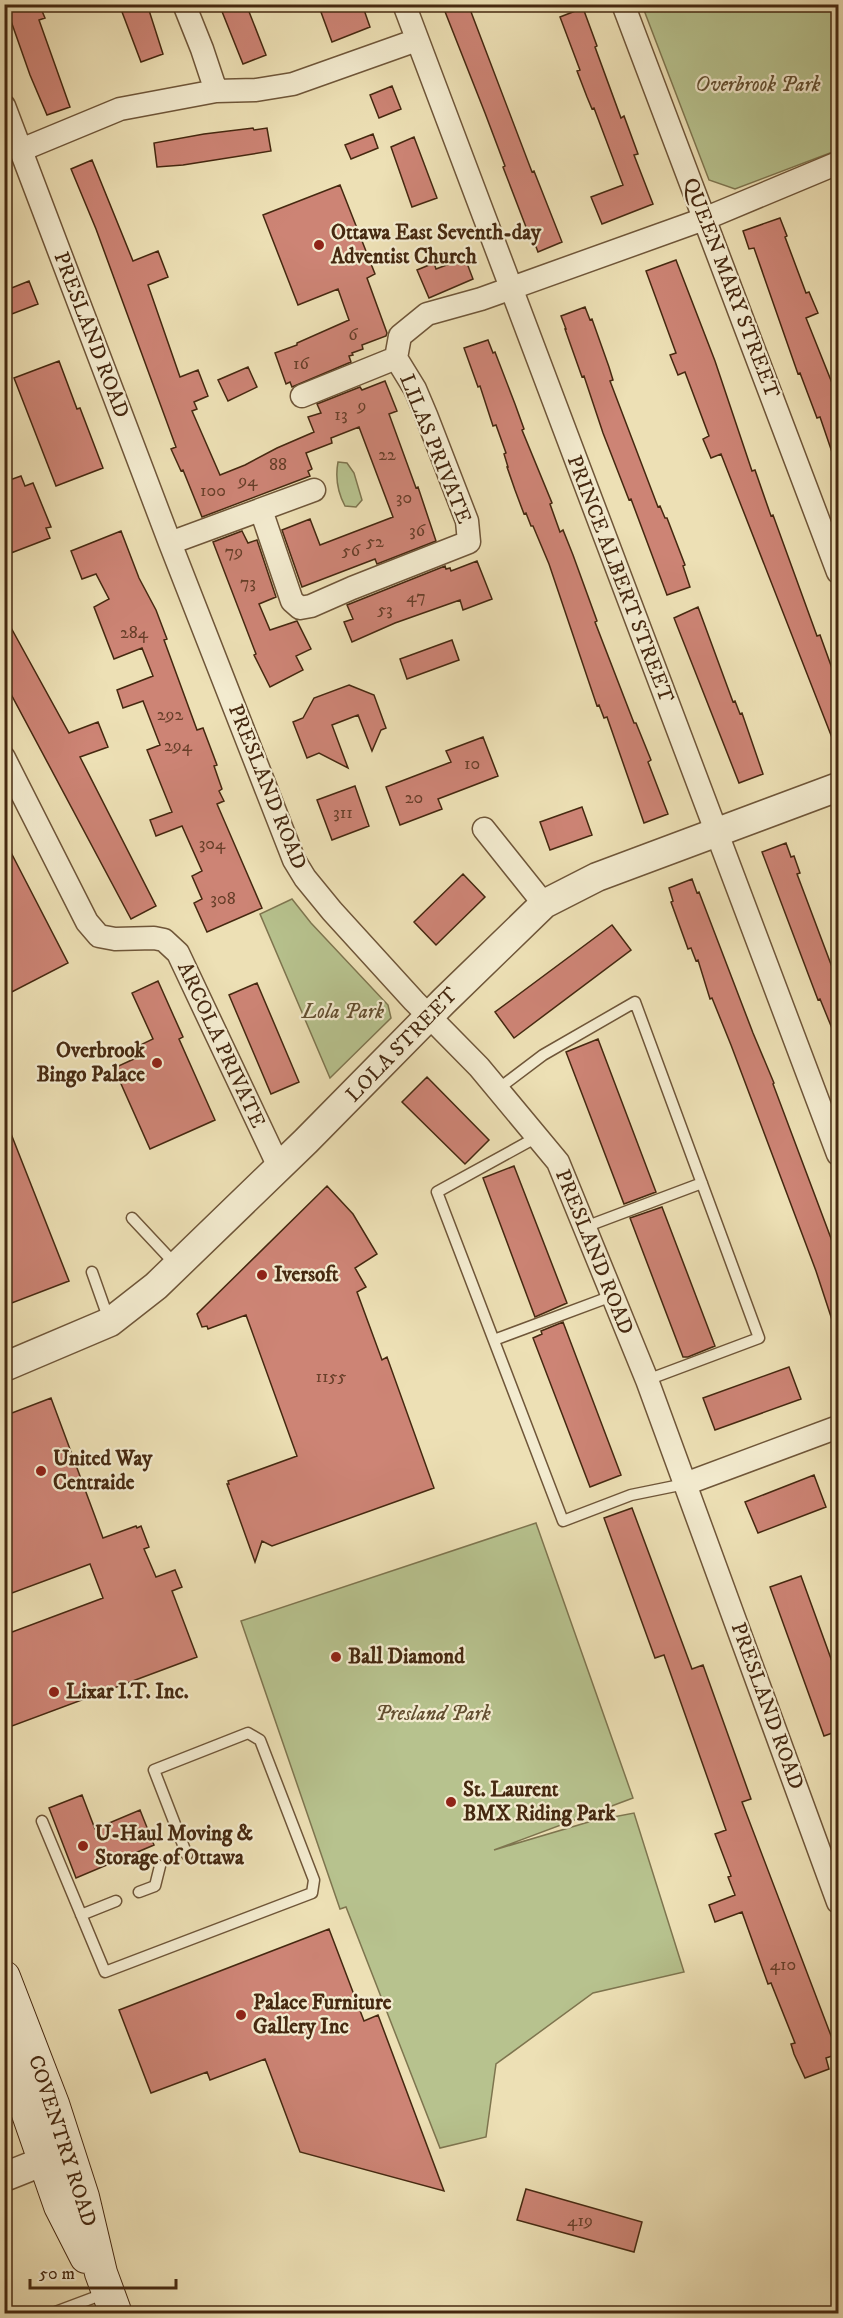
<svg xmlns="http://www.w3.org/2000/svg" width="843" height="2318" font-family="'IM FELL DW Pica',serif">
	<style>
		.green { fill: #b7c28e; stroke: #7e754f; stroke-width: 1.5 }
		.building { fill: #cd8475; stroke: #452810; stroke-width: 1.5 }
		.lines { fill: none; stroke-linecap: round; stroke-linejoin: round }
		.service-casing { stroke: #6f5639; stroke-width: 13 }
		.minor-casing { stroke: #6f5639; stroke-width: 25 }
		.tertiary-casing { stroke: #6f5639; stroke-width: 31 }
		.secondary-casing { stroke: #452810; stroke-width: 34 }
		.service { stroke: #f3ebcf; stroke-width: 10 }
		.minor { stroke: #f3ebcf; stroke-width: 22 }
		.tertiary { stroke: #f3ebcf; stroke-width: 28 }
		.secondary { stroke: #f3ebcf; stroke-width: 32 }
		.poi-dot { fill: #8f2418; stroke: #f3ebcf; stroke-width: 2 }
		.labels { text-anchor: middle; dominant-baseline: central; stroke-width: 4.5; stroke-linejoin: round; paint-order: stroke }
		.number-label { font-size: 18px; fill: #673f29 }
		.park-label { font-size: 21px; font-style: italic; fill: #624e30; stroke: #f3ebcf }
		.poi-label { font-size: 21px; font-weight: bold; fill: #452810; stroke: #f3ebcf; text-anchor: start }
		.street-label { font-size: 21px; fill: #452810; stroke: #f3ebcf }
	</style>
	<rect width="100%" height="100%" fill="#ede0b5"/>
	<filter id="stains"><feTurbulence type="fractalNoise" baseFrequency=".00333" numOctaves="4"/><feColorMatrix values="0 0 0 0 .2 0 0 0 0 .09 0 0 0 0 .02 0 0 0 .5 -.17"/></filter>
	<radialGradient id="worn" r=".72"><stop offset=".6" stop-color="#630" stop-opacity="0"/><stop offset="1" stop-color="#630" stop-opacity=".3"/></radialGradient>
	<path class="green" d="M642,5h196v145l-103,39 -26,-9z
		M338,462l9,1 7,10 8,27 -6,7 -11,-1c-8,-15 -10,-28 -7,-44z
		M292,899l19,24 77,82 3,13 -61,60 -70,-164z
		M536,1523l97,275 -139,52 98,-29 42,-8 50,159 -91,21 -97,71 -10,73 -46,11 -94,-241 -6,2 -99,-288z"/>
	<path class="building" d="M5,4h34l6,14 -6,2 31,87 -23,8 -17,-40z
		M119,4h28l16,50 -22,8z
		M219,4h27l20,51 -23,9z
		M318,4h44l8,23 -38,15z
		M442,4h26l64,168 2,-1 28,71 -24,10 -5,-13 -2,1 -28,-73 2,-1 -20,-53z
		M583,8l14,38 -2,1 26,71 3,-2 14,38 -4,1 19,49 -51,20 -11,-27 32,-12 -29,-77 -2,1 -5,-12 -10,-26 3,-1 -20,-53z
		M392,86l9,23 -22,9 -9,-23z
		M253,128l1,2 13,-2 4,23 -88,14 -26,2 -3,-24 50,-9z
		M373,134l5,14 -27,11 -6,-14z
		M414,137l23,61 -25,9 -21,-60z
		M92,160l41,101 25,-10 10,26 -20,8 32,92 18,-7 10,26 -14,6 3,7 -5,2 28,64 25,-10 32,-17 37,-16 -6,-15 13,-4 -4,-9 43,-17 2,3 23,-9 12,30 -8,3 27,74 2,-1 18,54 -59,23 -2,-5 -73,28 -20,-57 28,-11 10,26 73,-28 -34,-90 -28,11 1,5 -26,10 6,16 -4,2 2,5 -108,41 -19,-47 -2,1 -10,-22 5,-2 -80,-218 -25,-60z
		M340,185l35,89 -8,4 20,55 -1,3 -24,9 1,4 -11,4 1,2 -4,1 2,6 -59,25 -2,-5 -4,2 -11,-31 22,-8v-2l52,-23 -11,-31 -40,16 -35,-90z
		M780,218l7,18 -2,1 21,56 3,-1 9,21 -12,5 32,80v65l-2,1 -16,-47 -3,1 -17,-45 -2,1 -44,-126 -5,1 -6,-18z
		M465,258l8,21 -44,19 -12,-28 17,-7 2,6z
		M676,260l39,101 37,110 3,-1 16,46 2,-1 44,121 3,-1 18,50v68l-117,-299 -10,4 -8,-19 6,-3 -24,-64 -7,3 -8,-20 6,-2 -30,-82z
		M29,281l9,23 -34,13v-26z
		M585,307l5,13 2,-1 17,48 4,13 -3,1 48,126 2,-1 5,12h2l18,47 -2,1 7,21 -23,8 -36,-96 -2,1 -26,-67 -19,-57 -2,1 -17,-48h1l-5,-13z
		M488,340l5,13 2,-1 20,52 9,25 -2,1 30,73 -2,1 10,28 3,-2 10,25 24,66 -2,1 39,101h2l15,37 -3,2 20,52 -24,9 -37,-106 -3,1 -5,-13 -2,1 -48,-142 -16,-38h-2l-5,-13 -2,1 -9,-24 -8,-23h1l-4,-13 2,-1 -10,-28 -3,1 -13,-40 -2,1 -14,-39z
		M59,361l18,48 3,-1 23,60 -47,18 -42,-108z
		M248,367l9,20 -29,14 -10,-21z
		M21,476l4,10 8,-3 18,44 -5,1 4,10 -39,15 -7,-16v-55z
		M121,531l18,47 17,32 11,29 -3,1 33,90 6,-2 14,37 -3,1 8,23 -3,2 5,10 -7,3 45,104 -55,24 -13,-29 8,-4 -10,-23 10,-5 -20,-45 -26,10 -6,-16 22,-8 -25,-62 13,-5 -17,-44 -20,7 -6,-18 36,-14 -11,-28 -28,11 -20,-52 15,-8 -13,-25 -14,5 -11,-28z
		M242,531l6,12 9,-3 19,57 -17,7 11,26 27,-9 14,28 -15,7 7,14 -33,17 -16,-32 2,-1 -43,-112z
		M477,561l15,38 -29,11 -3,-10 -65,23 -43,19 -8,-20 9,-3 -6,-14 98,-39 1,3 4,-1 1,3z
		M698,607l35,95 2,-1 5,13 2,-1 21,61 -24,9 -65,-165z
		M4,615l65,118 29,-11 10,25 -28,10 76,149 -25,13 -127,-238z
		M452,640l7,20 -52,19 -7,-20z
		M349,685l25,10 12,33 -5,2 -9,21 -14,-36 -26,10 16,43 -29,-15 -12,5 -14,-36 10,-4 11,-20z
		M483,737l15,39 -60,23 4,10 -42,16 -14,-38 65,-25 -5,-11z
		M355,786l14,40 -37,14 -15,-40z
		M582,807l10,28 -42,15 -10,-28z
		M4,839l64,124 -64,33z
		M786,843l5,14 3,-1 6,17 -3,1 35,93 3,-1 3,9v68l-18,-44 -2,1 -56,-148z
		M463,874l22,23 -49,48 -22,-23z
		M692,879l5,14 2,-1 54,141 21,50 -1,1 65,173v75h-2l-20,-61 -85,-226 -19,-47 -2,1 -12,-39 -2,1 -5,-13 -3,1 -17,-47 2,-1 -4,-13z
		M612,925l19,25 -117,88 -19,-26z
		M158,981l25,56 -4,2 36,81 -65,29 -36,-81 22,-10 -4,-9 21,-10 -21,-46z
		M257,983l42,99 -28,12 -42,-99z
		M598,1039l58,153 -32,12 -58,-152z
		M427,1077l62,63 -24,24 -63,-62z
		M4,1116l65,165 -65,25z
		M514,1166l53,137 -32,14 -52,-139z
		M327,1186l26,28 24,40 -22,14 11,19 -9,5 25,68 5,-3 47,131 -162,58 -10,-5 -7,21 -28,-78h2l-1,-3 69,-25 -51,-141 -38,14 -1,-3 -5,1 -5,-13z
		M662,1207l53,139 -27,11h-5l-53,-139z
		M563,1322l58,153 -31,12 -57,-149 9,-4 -1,-3z
		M789,1367l12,32 -86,31 -12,-32z
		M51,1398l52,140 33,-12 1,2 4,-2 8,21 -5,2 12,28 19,-7 7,17 -10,4 25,66 -193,72v-94l99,-37 -13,-34 -86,32v-180z
		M814,1475l12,32 -68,26 -13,-31z
		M632,1508l60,161 11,-4 48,134 -9,3 96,252 -12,4 3,11 -24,9 -11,-24 -3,-10 4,-1 -24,-60 -3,1 -26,-72 -27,10 -6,-17 26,-10 -7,-18 3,-1 -16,-42 11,-4 -62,-175 -9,3 -51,-140z
		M801,1576l37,102v53l-14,5 -54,-149z
		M82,1795l13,34 45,-19 14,35 -78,33 -27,-70z
		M329,1929l35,92 14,-6 66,176 -144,-39 -35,-93 -55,21 -3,-8 -56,21 -32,-83z
		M526,2189l116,33 -8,30 -117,-32z"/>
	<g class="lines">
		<g class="service-casing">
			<path id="service" d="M498,1089l45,-34 92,-53 124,336 -112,42
				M537,1137l-100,55 126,329 68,-26 54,-11
				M132,1218l44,47
				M585,1227l117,-44
				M92,1272l17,48
				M494,1340l118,-44
				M42,1821l63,151 207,-79 2,-13 -54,-140 -12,-7 -94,37 33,85
				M139,1892l16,-6 5,-20
				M81,1915l35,-14
				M50,2314l56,-21"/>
		</g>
		<g class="minor-casing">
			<path id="minor" d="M184,4l18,45 14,42
				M404,4l434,1150
				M623,4l215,568
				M4,106l166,437 124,317 11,18 27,33 82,90 65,66 79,95 89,218 191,522
				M21,150l99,-41 96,-18 40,-1 37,-6 124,-44
				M396,358l4,-22 27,-22 54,-15 223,-80 134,-56
				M302,396l94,-38
				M261,510l31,91 8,7 11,-2 41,-18 117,-46 -2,-21 -41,-106 -11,-26 -19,-31
				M170,543l144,-53
				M4,758l83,164 12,14 16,3 39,-1 10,2 14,13 101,214
				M484,829l60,75
				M685,1484l153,-57"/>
		</g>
		<g class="tertiary-casing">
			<path id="tertiary" d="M4,1367l106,-45 46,-36 150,-145 138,-140 100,-97 53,-27 241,-90
				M4,2177l63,-25"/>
		</g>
		<g class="secondary-casing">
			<path id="secondary" d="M4,1977l49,127 30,93 18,76 15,41
				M4,2045l56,161 26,51"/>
		</g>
		<use href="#service" class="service"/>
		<use href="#minor" class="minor"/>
		<use href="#tertiary" class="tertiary"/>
		<use href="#secondary" class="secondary"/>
	</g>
	<g class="poi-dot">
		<circle cx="319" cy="245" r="6"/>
		<circle cx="157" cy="1063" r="6"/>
		<circle cx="262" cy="1275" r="6"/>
		<circle cx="41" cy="1471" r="6"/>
		<circle cx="336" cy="1657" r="6"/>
		<circle cx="54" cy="1692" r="6"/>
		<circle cx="451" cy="1802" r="6"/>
		<circle cx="83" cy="1846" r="6"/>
		<circle cx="241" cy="2015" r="6"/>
	</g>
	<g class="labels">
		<g class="number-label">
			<text x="353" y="335">6</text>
			<text x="301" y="364">16</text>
			<text x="362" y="406">9</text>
			<text x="341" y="415">13</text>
			<text x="387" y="455">22</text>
			<text x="278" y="465">88</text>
			<text x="248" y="481">94</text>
			<text x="213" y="491">100</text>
			<text x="404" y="498">30</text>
			<text x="417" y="531">36</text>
			<text x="375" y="542">52</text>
			<text x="351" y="551">56</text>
			<text x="234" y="552">79</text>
			<text x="248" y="583">73</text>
			<text x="416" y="597">47</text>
			<text x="385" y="610">53</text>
			<text x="134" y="633">284</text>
			<text x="170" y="715">292</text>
			<text x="178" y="746">294</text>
			<text x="472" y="764">10</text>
			<text x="414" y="798">20</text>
			<text x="343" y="813">311</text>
			<text x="212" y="844">304</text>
			<text x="223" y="899">308</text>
			<text x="331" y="1377">1155</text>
			<text x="783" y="1965">410</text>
			<text x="580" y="2221">419</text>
		</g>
		<g class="park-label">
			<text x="758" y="85">Overbrook Park</text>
			<text x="343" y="1012">Lola Park</text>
			<text x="433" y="1714">Presland Park</text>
		</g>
		<g class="poi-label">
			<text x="331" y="233">Ottawa East Seventh-day<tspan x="331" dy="24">Adventist Church</tspan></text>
			<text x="145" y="1051" text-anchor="end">Overbrook<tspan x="145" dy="24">Bingo Palace</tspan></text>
			<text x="274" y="1275">Iversoft</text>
			<text x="53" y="1459">United Way<tspan x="53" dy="24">Centraide</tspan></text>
			<text x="348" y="1657">Ball Diamond</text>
			<text x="66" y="1692">Lixar I.T. Inc.</text>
			<text x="463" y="1790">St. Laurent<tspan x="463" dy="24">BMX Riding Park</tspan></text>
			<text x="95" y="1834">U-Haul Moving &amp;<tspan x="95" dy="24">Storage of Ottawa</tspan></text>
			<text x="253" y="2003">Palace Furniture<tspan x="253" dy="24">Gallery Inc</tspan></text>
		</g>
		<g class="street-label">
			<text transform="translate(731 288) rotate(69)">QUEEN MARY STREET</text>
			<text transform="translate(91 335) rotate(69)">PRESLAND ROAD</text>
			<text transform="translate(435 449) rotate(68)">LILAS PRIVATE</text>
			<text transform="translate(620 579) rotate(69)">PRINCE ALBERT STREET</text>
			<text transform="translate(267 787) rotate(68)">PRESLAND ROAD</text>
			<text transform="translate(221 1045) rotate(65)">ARCOLA PRIVATE</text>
			<text transform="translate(402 1045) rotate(-46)">LOLA STREET</text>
			<text transform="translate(594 1252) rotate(68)">PRESLAND ROAD</text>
			<text transform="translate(767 1706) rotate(70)">PRESLAND ROAD</text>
			<text transform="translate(62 2141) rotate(72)">COVENTRY ROAD</text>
		</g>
	</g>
	<rect width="843" height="2318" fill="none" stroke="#ede0b5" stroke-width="24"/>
	<rect x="6" y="6" width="831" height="2306" fill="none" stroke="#452810" stroke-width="3"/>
	<rect x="12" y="12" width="819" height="2294" fill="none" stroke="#452810" stroke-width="1.5"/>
	<path d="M30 2279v9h146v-9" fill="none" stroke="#452810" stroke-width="3"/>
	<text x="39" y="2279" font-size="18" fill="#452810" stroke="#f3ebcf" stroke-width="4.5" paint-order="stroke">50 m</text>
	<rect width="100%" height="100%" filter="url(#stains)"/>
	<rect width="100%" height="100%" fill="url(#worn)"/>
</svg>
